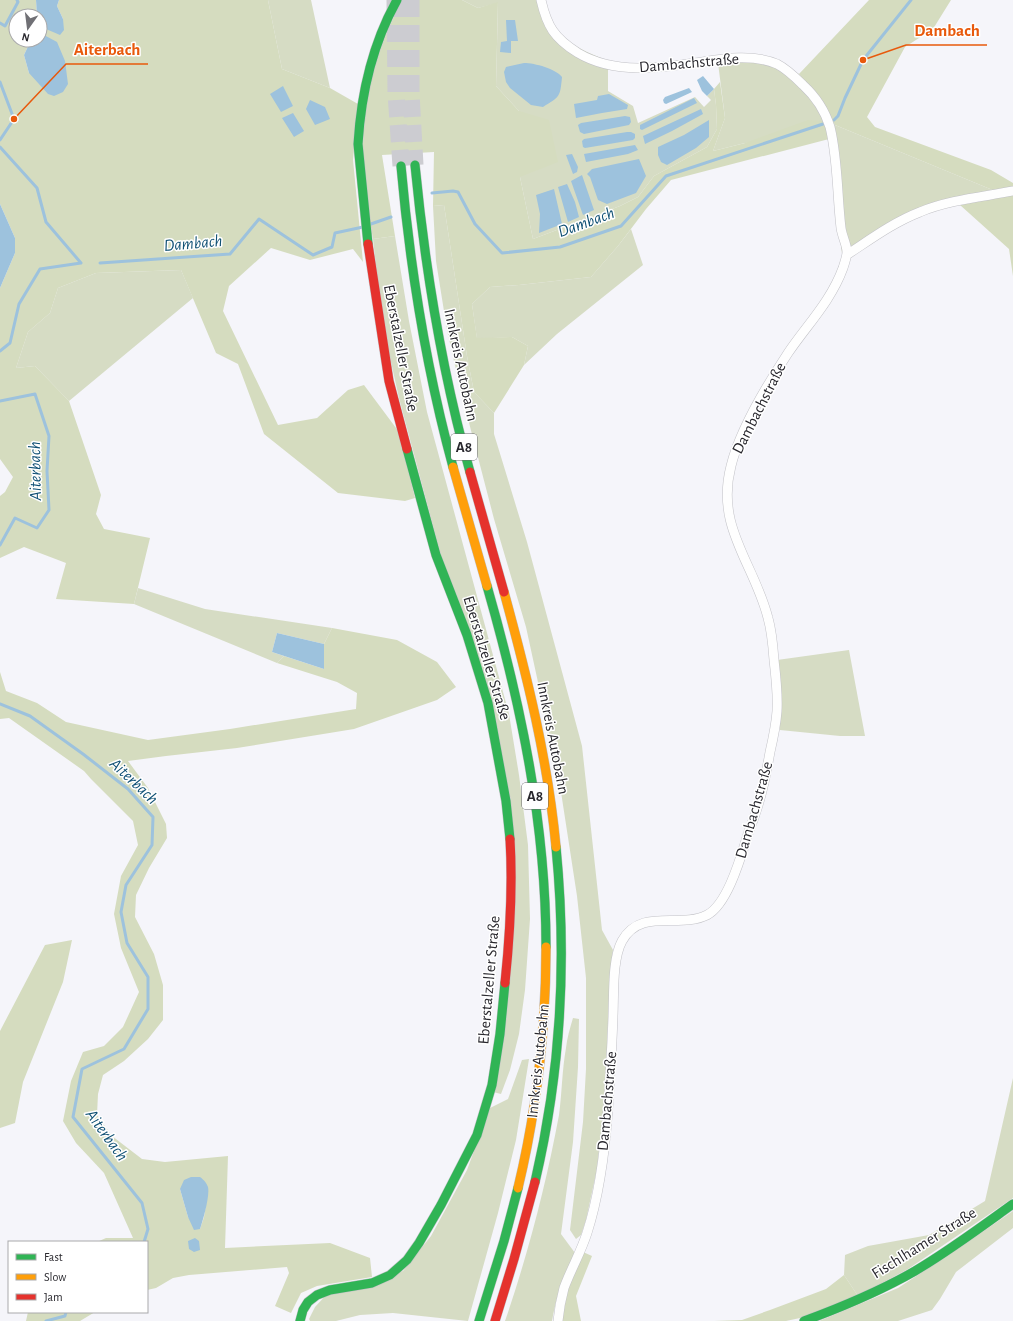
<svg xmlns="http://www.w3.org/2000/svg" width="1013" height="1321" font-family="'Alegreya Sans',sans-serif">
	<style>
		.green { fill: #d6dcc4 }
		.forest { fill: #d5dcbf; fill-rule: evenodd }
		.water { fill: #9dc2dd }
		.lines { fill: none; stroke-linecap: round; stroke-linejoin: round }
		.stream { stroke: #9dc2dd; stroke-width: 3 }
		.highway-tunnel { stroke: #ccccd1; stroke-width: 17; stroke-dasharray: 17 8; stroke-linecap: butt }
		.street-casing { stroke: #c2c2c7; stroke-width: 10 }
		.fast-casing { stroke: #c2c2c7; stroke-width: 10 }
		.slow-casing { stroke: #c2c2c7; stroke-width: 10 }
		.jam-casing { stroke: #c2c2c7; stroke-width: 10 }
		.street { stroke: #fefefe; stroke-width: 9 }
		.fast { stroke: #30b455; stroke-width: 9 }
		.slow { stroke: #ff9f0a; stroke-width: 9 }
		.jam { stroke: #e5322d; stroke-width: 9 }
		.labels { text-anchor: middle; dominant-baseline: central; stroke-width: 3; stroke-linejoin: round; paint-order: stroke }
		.shield { fill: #fff; stroke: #69686d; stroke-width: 1 }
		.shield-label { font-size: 15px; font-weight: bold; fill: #29282e }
		.street-label { font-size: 16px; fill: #29282e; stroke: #fff }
		.water-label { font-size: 17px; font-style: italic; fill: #0f5074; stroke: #fff }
		.leader { fill: none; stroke: #e8590c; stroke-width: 1.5 }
		.callout-dot { fill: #e8590c; stroke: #fff; stroke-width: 1.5 }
		.callout-label { font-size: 17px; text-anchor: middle; font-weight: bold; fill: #e8590c; stroke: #fff; stroke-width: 3; stroke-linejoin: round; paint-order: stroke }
	</style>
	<rect width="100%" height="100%" fill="#f5f5fa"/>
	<path class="green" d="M268,0h43l19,88 -48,-19z
		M462,0h83c2,7 2,15 5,21 12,22 37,31 58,40v30l25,15 5,17 57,-26 9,10 7,-7 -4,-4 7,-7 2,16 1,24 -10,18 -53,29 -16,21 -18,9 -87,33 -13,-62 -1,-66 -23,-25 2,-83 -20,5z
		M717,55l47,1 35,18 21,26 15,25 160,66 -59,13 -43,16 -51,34 -13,-115 -84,4 -32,8 12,-33z
		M444,205l23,151 7,36 20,21v21l33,108 55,204 20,184 11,20 -3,24 -5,122 -8,73 -11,51 -5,15 -5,4 -6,-9 13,-108 3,-53v-91l-9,-82 -18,-117 -33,-152 -32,-108 -33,-127 -14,-62 -11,-69 -3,-55z
		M631,229l12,36 -86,69 -33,31 4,-19 -16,-9 -35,2 -5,-35 18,-17 29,-2 72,-8 27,-31z
		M395,236l14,85 18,91 82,302 10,61 9,70 2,74 -5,71 -6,44 -9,36 -9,24 -8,-2 14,-78 4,-214 -71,-248 -41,-154 -16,-72 -10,-87z
		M181,270l12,28 -124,103 -34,-35 -19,2 12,-36 22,-19 8,-25 38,-15z
		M138,588l67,21 127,19 -8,16 -47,-11 -5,19 12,4 -7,7 -143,-59z
		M849,650l16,86h-25l-60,-6 -3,-70z
		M573,1018l6,1 -1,48 -5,75 -12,92 14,19c-13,24 -18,42 -23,68h-47c23,-67 41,-136 54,-206 3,-22 3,-45 7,-67 1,-10 4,-20 7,-30z
		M529,1059l-13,81 -18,73 -30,108 -75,-8 -33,2 -24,6h-26l-1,-2 6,-12 13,-14 75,-22 28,-35 36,-66 23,-62 18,-9 14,-39z
		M1013,1078v120l-105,71 -50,27 -14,-21 1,-20 23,-9 61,-11 56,-34z
		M1013,1211v17l-57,44 -16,27 -8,11 -34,11h-79l79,-33 49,-32z"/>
	<path class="forest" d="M0,0h36l1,16h-21v24h15l-7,15 5,18 15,-38h-4v-12l6,6 17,-10 -6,-13 2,-6h209l14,69 48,19 28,16 -5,56 10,102 -10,-13 -43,11 -39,-12 -42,38 -6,25 55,114 39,-7 31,-28 16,-5 35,47 16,66 -10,3 -67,-8 -74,-59 -26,-70 -22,-11 -35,-83 -85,3 -38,15 -8,25 -22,19 -12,36 19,-2 34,35 32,94 -5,19 8,15 46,9 -16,66 -78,-5 10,-36 -42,-16 -24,11v-62l5,-4 8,-15 -13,-18v-171l15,-35v-15l-15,-34z
		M403,0h59l16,8 20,-6 -2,84 23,25 30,9 9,42 -38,15 13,62 87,-33 18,-9 16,-21 53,-29 10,-18 -1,-24 -2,-16 6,-7 5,36 -12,33 32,-8 63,-23 16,1 5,18 -158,41 -25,29 -28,37 -27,31 -72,8 -29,2 -18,17 5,34 35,-1 16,9 -4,19 -30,48 -20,-21 -7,-36 -23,-151 -11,1 1,-54 -52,3 13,81 -22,3c-3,-19 -7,-38 -9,-57 -5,-61 8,-129 39,-182z
		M869,0h82l-18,29 -28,18 -38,70 8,10 116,43 22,13v5l-18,3 -160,-66 -15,-25 -21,-26z
		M1013,195v81l-4,-27 -49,-44z
		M332,628l65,12 40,22 19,25 -19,13 -83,29 -117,19 -71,8 -38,5 20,27 18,36 1,14 -18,30 -13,27 -1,22 19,37 9,31v35l-15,19 -24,22 -21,14 -5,19 -1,21 15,21 30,23 23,3 63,-6 -3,92 105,-5 40,15 2,19 -55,9 -16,7 -10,20 -16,-7 14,-33 -2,-6 -98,8 -16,3 -17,10 -9,2v-48h-50l9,-4h27l-29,-65 -28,-30 -13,-22 8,-40 12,-29 21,-6 19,-19 16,-35 -18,-44 -7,-34 7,-38 17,-31 -5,-24 -42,-42 -7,-8 -75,-53 -9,1v-47l6,19 31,12 29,19 82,18 82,-11 126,-20 1,-16 -20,-11 -60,-19 7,-7 40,13v-25zM180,1189l28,2 -4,26 -4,12 -12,-12z
		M72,940l-9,42 -40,100 -8,41 -15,5v-97l45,-86z
		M583,1252l9,4 -16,40 5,25h-19l5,-29z
		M844,1275l14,21 -58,22 -14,3h-72l28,-1 28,-10 56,-21z
		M28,1312h67l-15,9h-54z"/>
	<path class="water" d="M36,0h23l-2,6 6,13 1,11 -4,5 -14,-6 -6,-6v-7h-3z
		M506,20h9l3,21h-7v12l-11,-1 1,-10 6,-1z
		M40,35h4l13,7 8,19 3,23 -5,8 -9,4 -6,-2 -19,-21 -5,-18 7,-15h9z
		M524,63c11,0 32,6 38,14 -2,21 -2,19 -19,30l-12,-2 -21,-17 -4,-6 -2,-10 2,-5z
		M703,76l11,13 -7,7 -5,-5 -5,-11z
		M283,86l10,20 -12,6 -11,-18z
		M689,88l3,4 -26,12 -2,-1 -1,-3 2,-3z
		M609,94l19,11 -1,4 -25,4 -26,5 -2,-14 23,-4 1,-4z
		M694,98l3,5 -55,27 -2,-1v-4z
		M310,100l15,7 5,12 -15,6 -9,-16z
		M701,109l2,5 -31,17 -27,13 -2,-8z
		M293,113l11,18 -10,6 -12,-19z
		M625,116l5,1 1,5 -2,3 -45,9 -4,-2 -2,-7 3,-2z
		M709,120v17l-13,11 -29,17 -6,-3 -3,-7v-8l26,-12z
		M627,132h4l4,2v4l-2,2 -48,8 -2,-1 -1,-6 2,-2z
		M635,145l3,5 -10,4 -42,8 -2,-8z
		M572,154l6,13 -1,5 -4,2 -7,-19z
		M639,159l7,17 -10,17 -29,11 -9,-4 -8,-23 -3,-3 5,-5z
		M582,175l12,35 -11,5 -12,-34z
		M567,184l8,18 4,15 -11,5 -10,-35z
		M554,189l8,35 -23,9 1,-19 -4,-19z
		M0,204l15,34v15l-15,35z
		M277,633l47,11v25l-52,-17z
		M191,1177h9c4,3 6,5 8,10 2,9 -5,33 -8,42l-6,1 -6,-13 -8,-28 4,-9z
		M195,1238l4,3 1,9 -6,2 -5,-3 -1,-8z"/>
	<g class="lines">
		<path class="stream" d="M0,23l5,3 13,-24 -1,-2
			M0,82l14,37 -14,21
			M834,120l4,-4 7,-18 18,-38 48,-60
			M0,147l37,41 9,34 35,41 -41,6 -21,35 -9,39 -10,8
			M432,193l21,-2 5,1 17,32 27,29 58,-6 61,-21 45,-50 157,-52
			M368,225l23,-8
			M100,263l130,-9 29,-35 54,36 19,-8 3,-14 28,-6
			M0,401l35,-7 14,42 -2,35 2,39 -12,18 -22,-10 -15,27
			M0,704l30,12 53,38 45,35 25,28 -1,28 -26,40 -5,27 6,31 21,34v32l-24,40 -42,20 -9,48 69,86 6,26 -4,13
			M46,1321l19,-5 1,-4"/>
		<path class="highway-tunnel" d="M395,0l1,93 5,73
			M411,0v93l4,72"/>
		<g class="street-casing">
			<path id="street" d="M541,0c6,26 13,38 37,53 37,22 83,15 124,9 24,-4 51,-8 75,2 10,5 18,13 26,21 12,11 22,26 27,42 8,32 7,68 11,101 1,8 6,17 6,24 0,4 -3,13 -4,16 -12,33 -36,57 -55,85 -21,32 -48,76 -57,113 -16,61 23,97 37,152 4,14 5,28 6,42 2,17 4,34 3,51 -1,14 -4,28 -7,41 -3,17 -6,34 -11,50 -3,11 -7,21 -11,32 -7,22 -20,70 -41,81 -28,14 -66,-8 -85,26 -10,18 -8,54 -9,75 -1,31 -3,62 -5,93 -3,41 -8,84 -21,124 -6,19 -16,36 -23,55 -3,11 -5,22 -6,33
				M848,254c23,-15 46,-32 72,-42 29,-12 62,-15 93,-21"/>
		</g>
		<g class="fast-casing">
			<path id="fast" d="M415,165c10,103 27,207 55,307
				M401,166c9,102 25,202 52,301
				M368,244l-10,-100c3,-49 15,-101 39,-144
				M407,449l29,106 31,80 21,68 18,98 4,38
				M487,586c34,118 59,238 59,361
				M535,1182c26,-110 32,-223 21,-335
				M300,1321l3,-11 5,-8 9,-7 13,-5 42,-7 18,-8 17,-15 12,-17 22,-38 36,-70 15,-50 8,-51 5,-51
				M479,1321l25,-80 14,-53
				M804,1321c38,-14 76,-30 111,-50 34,-20 66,-44 98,-67"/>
		</g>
		<g class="slow-casing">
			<path id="slow" d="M453,467l34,119
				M504,592c23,84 44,168 52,255
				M518,1188c19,-79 28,-160 28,-241"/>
		</g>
		<g class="jam-casing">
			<path id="jam" d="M368,244l21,137 18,68
				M470,472l34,120
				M505,983c5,-48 8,-96 5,-144
				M495,1321l19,-62 21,-77"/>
		</g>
		<use href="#street" class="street"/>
		<use href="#fast" class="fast"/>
		<use href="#slow" class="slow"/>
		<use href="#jam" class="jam"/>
	</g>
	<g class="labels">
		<g class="shield">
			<rect x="451" y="434" width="26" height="26" rx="3"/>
			<rect x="522" y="783" width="26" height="26" rx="3"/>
		</g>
		<g class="shield-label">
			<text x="464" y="447">A8</text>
			<text x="535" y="796">A8</text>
		</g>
		<g class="street-label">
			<text transform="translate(689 63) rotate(-5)">Dambachstraße</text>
			<text transform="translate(401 348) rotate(79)">Eberstalzeller Straße</text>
			<text transform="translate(461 365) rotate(78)">Innkreis Autobahn</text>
			<text transform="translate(759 408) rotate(-63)">Dambachstraße</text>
			<text transform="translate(487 658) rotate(73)">Eberstalzeller Straße</text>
			<text transform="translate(553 738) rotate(79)">Innkreis Autobahn</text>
			<text transform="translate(754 810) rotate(-74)">Dambachstraße</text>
			<text transform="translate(489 980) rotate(-85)">Eberstalzeller Straße</text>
			<text transform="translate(538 1061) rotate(-84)">Innkreis Autobahn</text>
			<text transform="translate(607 1101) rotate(-85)">Dambachstraße</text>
			<text transform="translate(924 1243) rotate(-32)">Fischlhamer Straße</text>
		</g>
		<g class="water-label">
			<text transform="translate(586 222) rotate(-20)">Dambach</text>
			<text transform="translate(193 243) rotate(-5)">Dambach</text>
			<text transform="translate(35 471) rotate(-91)">Aiterbach</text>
			<text transform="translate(134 781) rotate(43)">Aiterbach</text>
			<text transform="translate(107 1135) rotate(54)">Aiterbach</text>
		</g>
	</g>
	<path class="leader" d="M863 60L906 45H987M14 119L66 64H148"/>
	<g class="callout-dot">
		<circle cx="863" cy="60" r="4"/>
		<circle cx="14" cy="119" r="4"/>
	</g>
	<g class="callout-label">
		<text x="947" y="36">Dambach</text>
		<text x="107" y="55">Aiterbach</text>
	</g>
	<rect x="8" y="1241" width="140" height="72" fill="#ffffff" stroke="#a9a9ab"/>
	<rect x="16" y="1254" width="20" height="6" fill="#30b455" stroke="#a9a9ab"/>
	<text x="44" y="1261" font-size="12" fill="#29282e">Fast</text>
	<rect x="16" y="1274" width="20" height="6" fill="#ff9f0a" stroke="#a9a9ab"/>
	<text x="44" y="1281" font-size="12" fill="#29282e">Slow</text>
	<rect x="16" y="1294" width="20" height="6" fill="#e5322d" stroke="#a9a9ab"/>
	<text x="44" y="1301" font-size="12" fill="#29282e">Jam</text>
	<g transform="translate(28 28) rotate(194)"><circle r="19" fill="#ffffff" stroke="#a9a9ab"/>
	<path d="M0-3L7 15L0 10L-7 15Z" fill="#707075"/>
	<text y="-6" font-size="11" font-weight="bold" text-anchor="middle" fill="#29282e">N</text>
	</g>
</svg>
